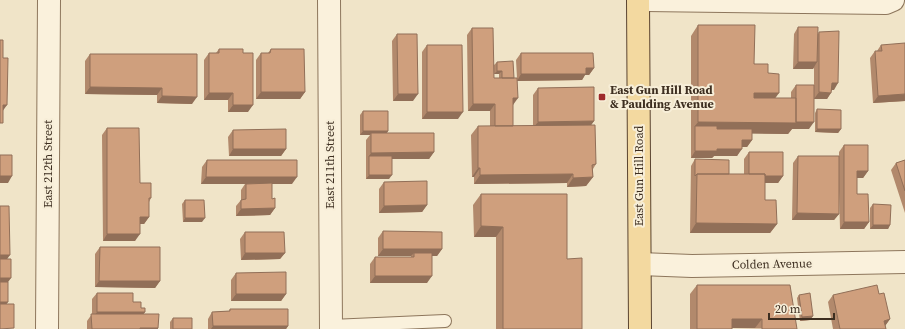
<svg xmlns="http://www.w3.org/2000/svg" width="905" height="329" font-family="'Source Serif 4',serif">
	<style>
		.lines { fill: none; stroke-linecap: round; stroke-linejoin: round }
		.service-casing { stroke: #8d765c; stroke-width: 14 }
		.minor-casing { stroke: #8d765c; stroke-width: 24 }
		.primary-casing { stroke: #5b4430; stroke-width: 24 }
		.service { stroke: #faf1dc; stroke-width: 12 }
		.minor { stroke: #faf1dc; stroke-width: 22 }
		.primary { stroke: #f3d9a0; stroke-width: 22 }
		.wall { fill: #b2896c; fill-rule: evenodd }
		.shaded-wall { fill: #916f58 }
		.building { fill: #cf9f7d; stroke: #916f58 }
		.poi-dot { fill: #9e2a2b; stroke: #f7eed8; stroke-width: 1.5 }
		.labels { text-anchor: middle; dominant-baseline: central; stroke-width: 4; stroke-linejoin: round; paint-order: stroke }
		.poi-label { font-size: 12px; font-weight: bold; fill: #3d2e20; stroke: #f7eed8; text-anchor: start }
		.street-label { font-size: 12px; fill: #3d2e20; stroke: #f7eed8 }
	</style>
	<rect width="100%" height="100%" fill="#f0e4c8"/>
	<g class="lines">
		<g class="service-casing">
			<path id="service" d="M331,326l114,-5"/>
		</g>
		<g class="minor-casing">
			<path id="minor" d="M329,0l2,329
				M645,0l241,3 7,-3
				M640,264l52,2 213,-4
				M47,329l2,-329"/>
		</g>
		<g class="primary-casing">
			<path id="primary" d="M638,0l2,329"/>
		</g>
		<use href="#service" class="service"/>
		<use href="#minor" class="minor"/>
		<use href="#primary" class="primary"/>
	</g>
	<path class="wall" d="M698,25l70,48 7,25h16v-6l5,-7 13,44h-17l-4,5 -36,-1v7l-5,7h-5l-5,9h-23l-2,2h-21v-122z
		M798,27l20,7 1,-2 15,58h-2l-5,9h-13v-32l-1,2h-20l1,-35z
		M472,28l22,37 3,-3 17,16h3l-1,-18 5,-7 73,15 -5,7h-4l-3,5 -65,1 -4,24v21h20v-31l5,-7 56,33 -3,4 5,39 -3,5v8l-7,9 -19,1v-4l-93,1v-7h-2l-1,-42 7,-9h12v-15h-22l-1,-76zM494,74h5v4h-5z
		M397,34l16,67h-20l-1,-60z
		M427,45l31,74h-36v-67z
		M881,45l24,56 -32,2 -3,-45 5,-7h2z
		M219,49l29,63h-20v-12h-24v-40l5,-7h7z
		M271,49l34,43 -5,7h-44v-39l5,-7h7z
		M90,54h107l-5,50 -35,-1v-8l-72,-1v-33z
		M817,109l24,20 -3,4 -23,-1v-19z
		M363,111l25,20 -1,2 47,19 -5,7h-37l-3,20h-23v-39l4,-5h-10v-20z
		M107,128l33,55 11,15 -2,4v15l-5,7h-4l-5,17h-32l-1,-106z
		M233,130l53,19 -5,7h-52l-1,-19z
		M844,145l24,26 -5,7h-6v16l12,28 -5,7h-24l-1,-38v23l-5,6h-42l1,-57 5,-7h41v-4z
		M749,152l34,24 -5,7h-13v17l12,24 -7,9h-80l1,-67 4,-7 34,15h15v-15z
		M207,160l85,24h-20v15l3,9 -5,7 -34,1v-10l5,-6v-10l4,-6h-44l1,-17z
		M905,160v53l-14,-43 5,-7z
		M384,182l43,23 -5,7 -43,1v-24z
		M481,194l86,65 15,70h-86v-92h-22l-1,-32z
		M185,200l17,22h-19l-1,-18z
		M873,204l17,21 -2,4h-18v-21z
		M383,231l59,18 -5,7h-5l-5,27h-57v-19l5,-7h36v-1h-33v-18z
		M245,232l40,21 -5,6 -39,1 -1,-21z
		M100,247l60,34 -5,7 -60,-1v-33z
		M236,273l50,21 -5,7h-50v-21z
		M697,285l100,44 -65,-1v1h-42v-35z
		M97,293l36,9 8,6 4,4 -2,2 15,15h-71v-8l5,-7v-15z
		M879,294l11,25 -5,7 1,3h-53l-5,-27 5,-7z
		M799,295l14,21 -3,4 -10,1 -3,-23z
		M230,309l58,17 -2,3h-78v-10l4,-7 17,-1z
		M173,318l19,11h-22v-7z"/>
	<path class="shaded-wall" d="M798,62h19l-4,7h-20z
		M586,68h8l-5,7h-4l-3,5 -65,1 4,-7z
		M497,71h5l-3,3h-5z
		M832,83h6l-4,7h-7z
		M90,87l72,1 -5,7 -72,-1z
		M261,92h44l-5,7h-44z
		M819,92l12,1 -4,6h-13z
		M209,93h24l-5,7h-24z
		M754,93h25l-8,11 -24,-1z
		M398,94h20l-5,7h-20z
		M905,94v7l-32,2 5,-7z
		M162,96l35,1 -5,7 -35,-1z
		M513,98h5l-5,7z
		M473,104h22l-5,7h-22z
		M3,105h4l-5,7z
		M233,105h20l-5,7h-20z
		M427,112h36l-5,7h-36z
		M594,121l-5,7h-56l5,-6z
		M698,122h116l-5,7h-17l-4,5 -93,-1v-7z
		M817,129h24l-3,4 -23,-1z
		M363,131h25l-3,4 -14,-2 -1,2h-10z
		M742,140h10l-5,7h-10z
		M233,149h53l-5,7h-52z
		M717,149h25l-5,7h-23l-2,2h-21l4,-7z
		M434,152l-5,7h-60v-3l2,-3z
		M478,168h2l-6,9h-2z
		M857,171h11l-5,7h-11z
		M573,174l-6,9 -93,1 6,-9z
		M369,175h23l-3,4h-23z
		M0,176h12l-4,7h-8z
		M749,176h34l-5,7h-34z
		M206,177h91l-5,7h-91z
		M593,177l-7,9 -19,1 6,-9z
		M427,205l-5,7 -43,1 5,-7z
		M275,208l-5,7 -34,1 5,-7z
		M797,213l42,1 -5,6h-42z
		M140,217h9l-5,7h-9z
		M185,218h20l-3,4h-19z
		M844,222h25l-5,7h-24z
		M696,223l81,1 -7,9h-80z
		M873,225h17l-2,4h-18z
		M481,226l22,1 -7,10h-22z
		M107,234h33l-5,7h-32z
		M383,249h59l-5,7h-23v-3l-3,3h-33z
		M245,253h40l-5,6 -39,1z
		M0,255h10l-5,7h-5z
		M375,276h57l-5,7h-57z
		M0,278h11l-5,7h-6z
		M99,281h61l-5,7 -60,-1z
		M236,294h50l-5,7h-50z
		M0,302h8l-5,7h-3z
		M97,312h48l-5,7h-48z
		M813,316l-3,4 -10,1 2,-4z
		M732,319h30l-7,9h-30z
		M890,319l-5,7 -1,-5z
		M213,326h75l-2,3h-75z
		M140,328h18v1h-19z"/>
	<path class="building" d="M698,25h57l-1,39h14v9l11,1v19h-25v5h42v25l-98,-1z
		M798,27h20l-1,35h-19z
		M472,28h21l1,50h23l1,20h-5v28h-18v-22h-22z
		M839,31l-1,52h-6l-1,10 -12,-1v-60z
		M397,34h20l1,60h-20z
		M0,40h3v18h5l-1,47h-4v18h-3z
		M905,43v51l-27,2 -3,-45h7l-1,-6z
		M427,45h35l1,67h-36z
		M219,49h24v4h10v52h-20v-12h-24v-40h10z
		M271,49h33l1,43h-44v-39h9z
		M521,53h72l1,15h-8v6h-65z
		M90,54h107v43l-35,-1v-8l-72,-1z
		M513,61l1,17h-12v-7h-5v-9z
		M796,85h18v37h-18z
		M594,87v34l-56,1v-34z
		M817,109l24,1v19h-24z
		M363,111h25v20h-25z
		M595,125l1,39 -4,1 1,12 -20,1v-4l-93,1v-7h-2v-42z
		M695,126h22v3h35v11h-10v9h-25v2h-22z
		M107,128h32l1,55h11v15h-2v19h-9v17h-33z
		M286,129v20h-53v-19z
		M371,133h63v19l-63,1z
		M844,145h24v26h-11v23h11l1,28h-25z
		M749,152h34v24h-18v-2h-16z
		M0,155h12v21h-12z
		M369,156h23v19h-23z
		M798,156h41v58l-42,-1z
		M695,159l34,1v14h-32l-2,2z
		M207,160h90v17h-91z
		M905,160v31l-9,-28z
		M697,174h68v26h11l1,24 -81,-1z
		M427,181v24l-43,1v-24z
		M272,183v16l3,-1v10l-34,1v-9l5,-1v-15z
		M481,194h86v65l15,-1v71h-79v-102l-22,-1z
		M185,200h19l1,18h-20z
		M873,204l18,1 -1,20h-17z
		M0,206h9l1,49h-10z
		M383,231l59,1v17h-59z
		M245,232h39l1,21h-40z
		M100,247h60v34h-61z
		M414,253h18v23h-57v-19h39z
		M0,259h11v19h-11z
		M286,272v22h-50v-21z
		M0,282h8v20h-8z
		M697,285h93l7,44h-35v-10h-30v10h-35z
		M877,285l2,9 5,-1 6,26 -6,2 2,8h-46l-7,-34z
		M97,293h36v9h8v6h4v4h-48z
		M810,293l3,23 -11,1 -3,-22z
		M0,304h14v24l-14,1z
		M230,309h58v17h-75l-1,-14 18,-1z
		M91,314h68l-1,14h-18v1h-48z
		M173,318h19v11h-19z"/>
	<rect class="poi-dot" x="598" y="93" width="8" height="8" rx="2"/>
	<g class="labels">
		<g class="poi-label">
			<text x="610" y="90">East Gun Hill Road<tspan x="610" dy="14">&amp; Paulding Avenue</tspan></text>
		</g>
		<g class="street-label">
			<text transform="translate(48 164) rotate(-90)">East 212th Street</text>
			<text transform="translate(330 165) rotate(-90)">East 211th Street</text>
			<text transform="translate(639 176) rotate(-90)">East Gun Hill Road</text>
			<text transform="translate(772 264) rotate(-1)">Colden Avenue</text>
		</g>
	</g>
	<path d="M769 313v6h65v-6" fill="none" stroke="#3d2e20" stroke-width="2"/>
	<text x="775" y="313" font-size="12" fill="#3d2e20" stroke="#f7eed8" stroke-width="3" paint-order="stroke">20 m</text>
</svg>
